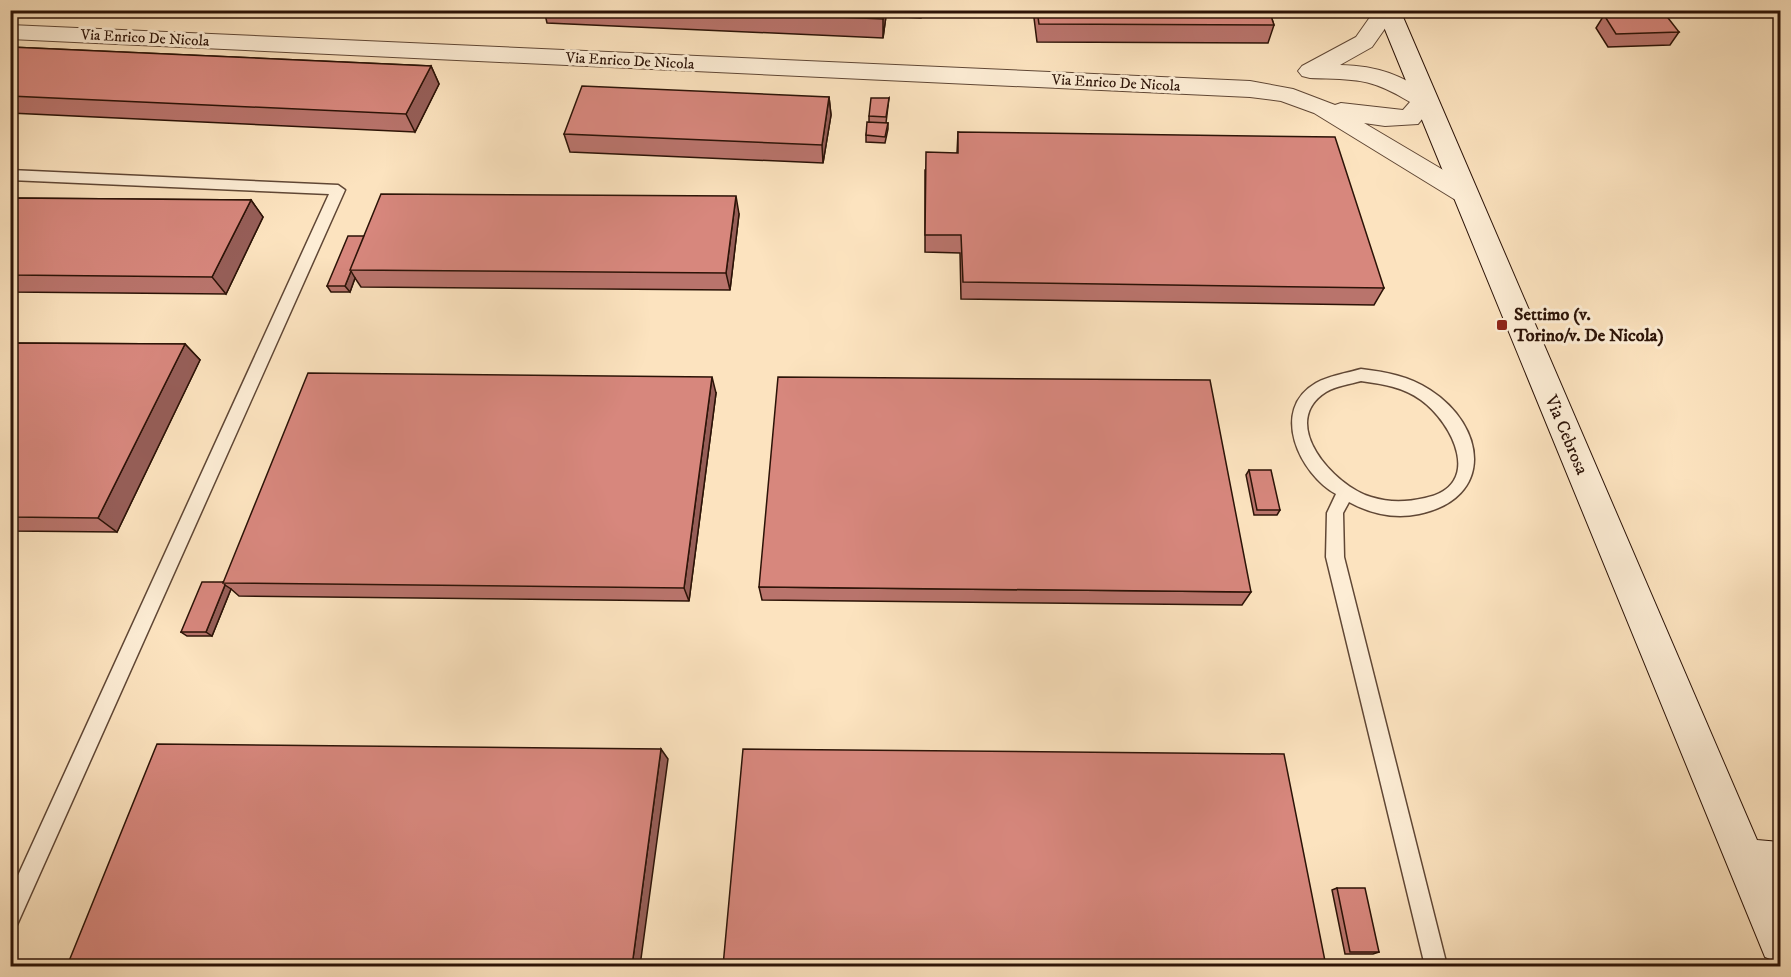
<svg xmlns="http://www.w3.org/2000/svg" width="1791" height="977" font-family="'IM FELL DW Pica',serif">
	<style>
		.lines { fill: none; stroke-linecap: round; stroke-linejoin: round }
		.lane-casing { stroke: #604735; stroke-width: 3 }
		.street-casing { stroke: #604735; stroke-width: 2 }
		.secondary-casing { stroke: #2c1307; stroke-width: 2 }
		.lane { fill: #fdedd5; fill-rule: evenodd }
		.street { fill: #fdedd5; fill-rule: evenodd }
		.secondary { fill: #fdedd5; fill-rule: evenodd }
		.wall { fill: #b9746c; stroke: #2c1307; stroke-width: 1.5 }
		.shaded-wall { fill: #965e58; stroke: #2c1307; stroke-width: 1.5 }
		.building { fill: #d7877d; stroke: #2c1307; stroke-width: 1.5 }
		.poi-dot { fill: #8f2418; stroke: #fdedd5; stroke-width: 2 }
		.labels { text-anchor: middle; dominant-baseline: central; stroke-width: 6; stroke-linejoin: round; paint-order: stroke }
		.far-street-label { font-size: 15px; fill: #2c1307; stroke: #fdedd5 }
		.poi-label { font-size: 18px; font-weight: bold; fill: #2c1307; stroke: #fdedd5; text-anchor: start }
		.street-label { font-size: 18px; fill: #2c1307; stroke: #fdedd5 }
	</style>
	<rect width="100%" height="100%" fill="#fce3bf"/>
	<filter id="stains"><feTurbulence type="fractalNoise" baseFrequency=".00333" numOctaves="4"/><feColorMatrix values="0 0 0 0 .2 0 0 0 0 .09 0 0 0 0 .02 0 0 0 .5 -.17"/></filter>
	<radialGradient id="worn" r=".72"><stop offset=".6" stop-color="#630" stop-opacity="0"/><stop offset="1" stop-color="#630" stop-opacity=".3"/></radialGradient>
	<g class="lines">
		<g class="lane-casing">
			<path id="lane" d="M10,170l328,15 7,5 -328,735 -7,3v-35l319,-699 -319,-14z
				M1361,369c25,3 48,7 69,21 56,36 65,108 -11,124 -24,5 -48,0 -70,-12l-6,11 1,44 103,409h-22l-99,-409 1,-44 9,-19c-36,-20 -67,-84 -20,-111 12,-7 31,-10 45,-14zM1361,381c22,3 42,6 60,19 32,23 63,86 4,98 -19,4 -34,5 -54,-1 -37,-11 -94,-74 -45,-105 9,-6 25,-8 35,-11z"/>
		</g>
		<g class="street-casing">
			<path id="street" d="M1375,10h23l-26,37 -32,18c40,1 60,10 93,31l4,5 -19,23 -33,2 -21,-3 108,64 4,6 -4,6 -9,3 -9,-3 -140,-86 -33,-12 -31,-4 -1240,-58v-14l1240,56 43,8 42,16 6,-2 62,7 7,-8c-41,-25 -53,-22 -100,-24l-8,-2 -4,-5 4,-5 54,-29z"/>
		</g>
		<g class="secondary-casing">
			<path id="secondary" d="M1377,10h23l357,830 23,2v40h-4l4,11v70l-15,-6z"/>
		</g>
		<use href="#lane" class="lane"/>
		<use href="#street" class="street"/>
		<use href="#secondary" class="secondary"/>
	</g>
	<path class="wall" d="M251,10h80l-2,4z
		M467,10h43l-2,3 -40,-2z
		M544,10h378l-1,8 -35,-2 -3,22 -336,-15z
		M1033,10h236l5,15 -6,18 -231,-1z
		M1604,15l75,17 -9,13 -62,2 -12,-19z
		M10,47l421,19 8,18 -24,48 -405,-19z
		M829,97l2,18 -8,48 -253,-11 -6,-18z
		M889,98l-3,25h2v6l-3,14 -19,-1v-7l3,-13v-6z
		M958,132l426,156 -10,17 -413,-6 -1,-46 -35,-1v-82l32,-17z
		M10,198l241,2 12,17 -37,77 -216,-2z
		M739,214l-9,76 -369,-3 -6,-9 -5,14h-19l-4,-6 37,-50z
		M10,343l175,1 15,16 -83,172 -107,-1z
		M716,393l-27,208 -450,-5 -8,-7 -19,47h-25l-6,-4 42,-50z
		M1249,470l31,40 -3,5h-23l-8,-40z
		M759,587l492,5 -9,13 -480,-5z
		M1337,888l42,64 -6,2h-28l-13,-64z"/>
	<path class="shaded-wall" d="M884,10h2v6l-3,22v-19z
		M431,66l8,18 -24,48 -9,-18z
		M829,97l2,18 -8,48 -1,-18z
		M736,196l3,18 -9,76 -4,-17z
		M251,200l12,17 -37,77 -14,-17z
		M351,271l4,7 -5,14 -5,-6z
		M185,344l15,16 -83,172 -19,-14z
		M712,377l4,16 -27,208 -5,-13z
		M225,585l6,4 -19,47 -6,-4z
		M661,749l7,10 -28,207h-8z"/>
	<path class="building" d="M680,10h204l-1,9z
		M1037,10h232l5,15 -235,-1z
		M1665,14l14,18 -63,2 -12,-19z
		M10,47l421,19 -25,48 -396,-18z
		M582,86l247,11 -7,48 -258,-11z
		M871,98h18l-3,19 -17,-1z
		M867,122l21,1 -3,14 -19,-2z
		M958,132l377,5 49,151 -421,-6 -2,-47h-36l1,-83 32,1z
		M381,194l355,2 -10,77 -376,-3z
		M10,198l241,2 -39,77 -202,-2z
		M348,236h16l-14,34 1,1 -6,15h-18z
		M10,343l175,1 -87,174 -88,-1z
		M308,373l404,4 -28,211 -461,-5z
		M778,377l432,3 41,212 -492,-5z
		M1249,470h22l9,40h-23z
		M202,582h21l2,3 -19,47h-25z
		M157,744l504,5 -29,217h-565z
		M743,749l541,5 42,212h-603z
		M1337,888h28l14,64h-29z"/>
	<rect class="poi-dot" x="1496" y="319" width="12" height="12" rx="3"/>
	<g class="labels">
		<g class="far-street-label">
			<text transform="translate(145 38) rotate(3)">Via Enrico De Nicola</text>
			<text transform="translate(630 61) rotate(3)">Via Enrico De Nicola</text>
			<text transform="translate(1116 83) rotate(3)">Via Enrico De Nicola</text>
		</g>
		<g class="poi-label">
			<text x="1514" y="315">Settimo (v.<tspan x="1514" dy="21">Torino/v. De Nicola)</tspan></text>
		</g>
		<g class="street-label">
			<text transform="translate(1566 435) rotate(67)">Via Cebrosa</text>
		</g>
	</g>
	<rect width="1791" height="977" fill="none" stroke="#fce3bf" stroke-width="36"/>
	<rect x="12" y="12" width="1767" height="953" fill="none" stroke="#2c1307" stroke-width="3"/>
	<rect x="18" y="18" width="1755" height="941" fill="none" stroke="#2c1307" stroke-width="1.5"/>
	<rect width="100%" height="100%" filter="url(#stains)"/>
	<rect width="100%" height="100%" fill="url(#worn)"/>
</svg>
